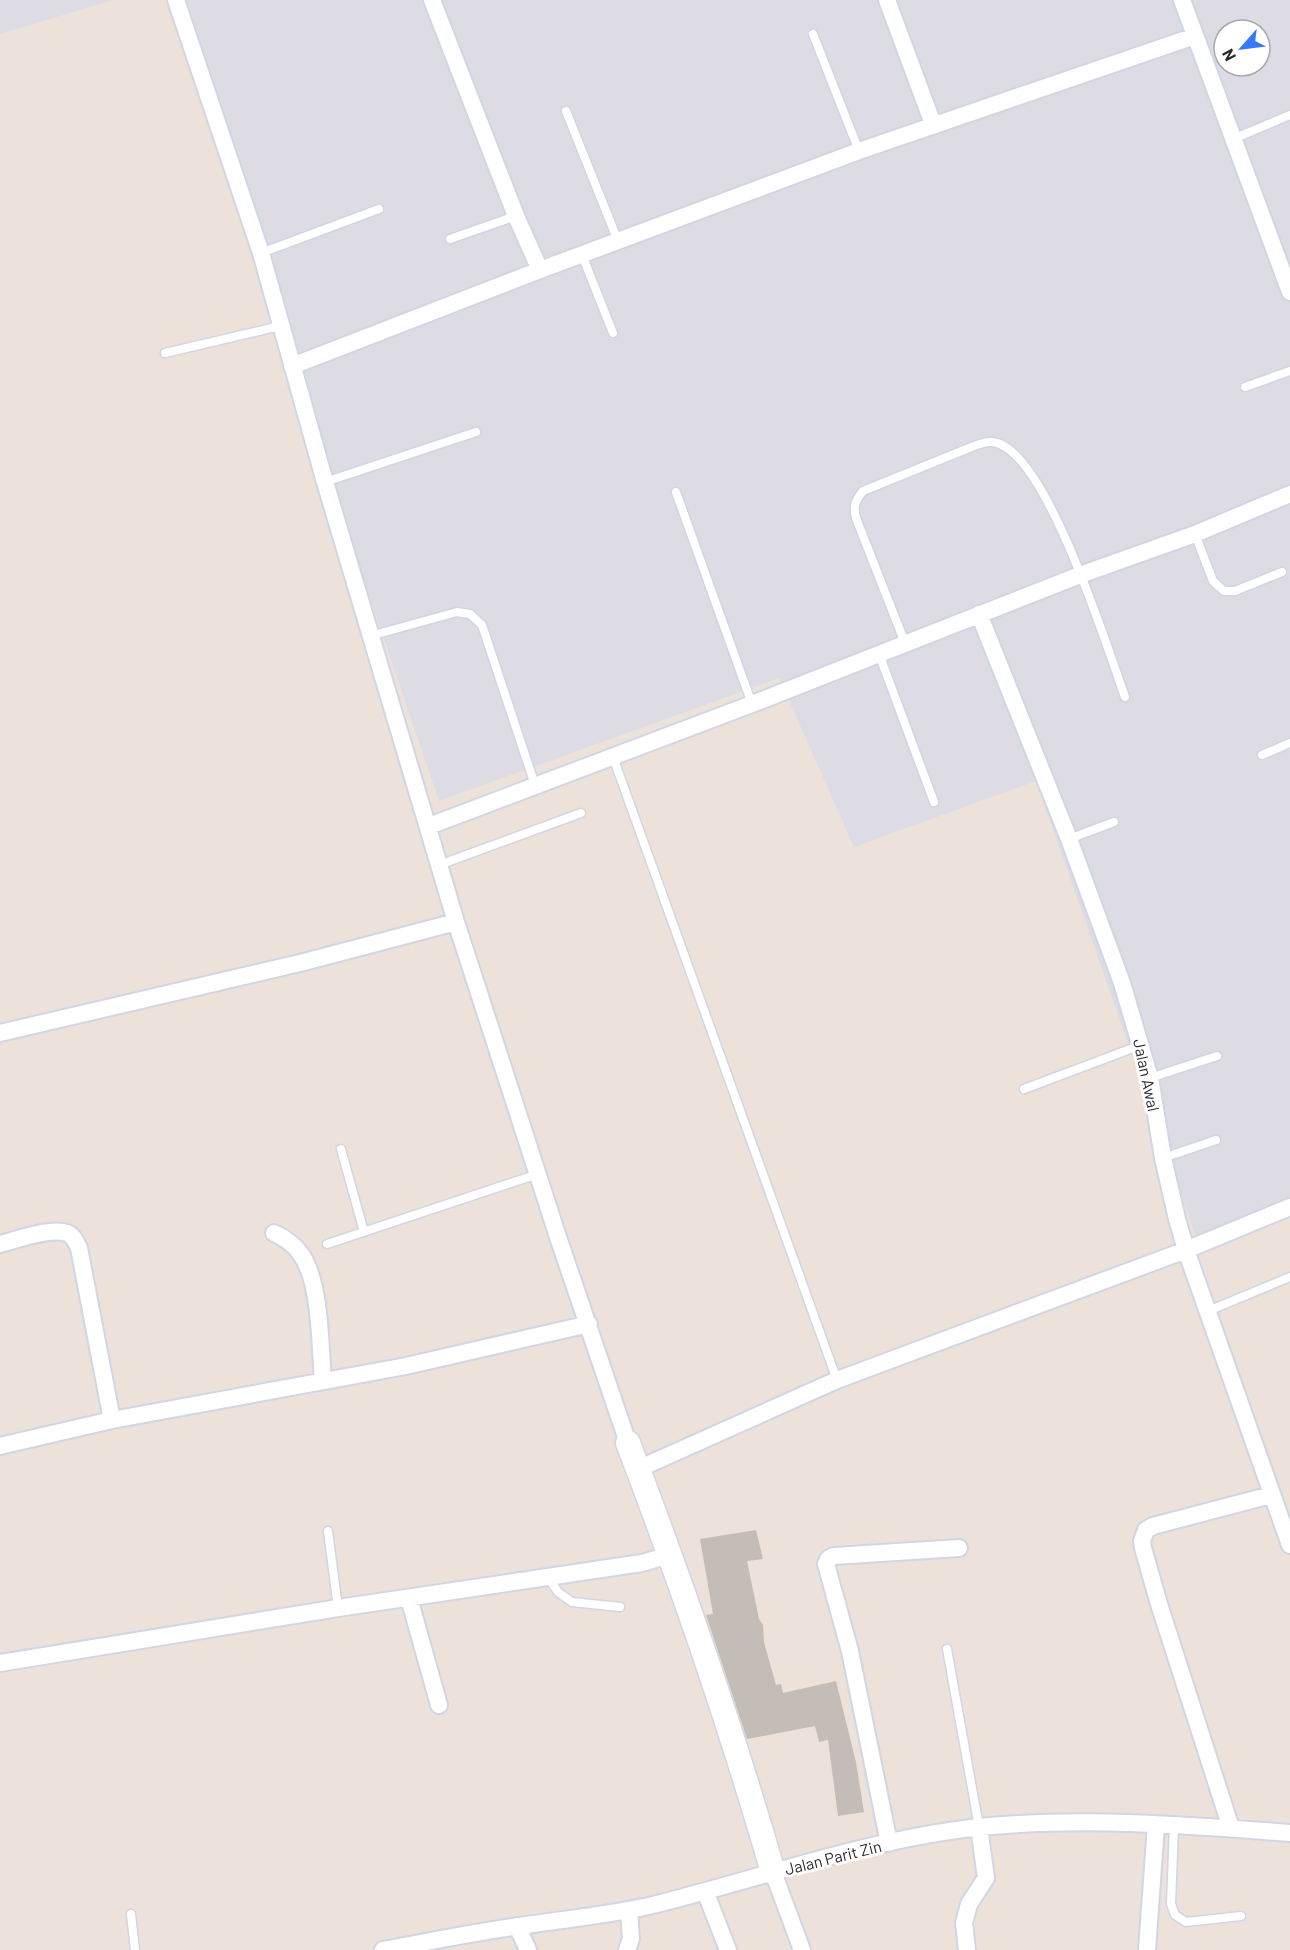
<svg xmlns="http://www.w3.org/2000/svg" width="1290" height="1950" font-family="Barlow,sans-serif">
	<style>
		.industrial { fill: #dddbe4; fill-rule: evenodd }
		.building { fill: #c4bcb7 }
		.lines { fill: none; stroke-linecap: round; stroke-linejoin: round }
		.lane-casing { stroke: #d0d6e3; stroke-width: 11 }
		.street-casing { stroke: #d0d6e3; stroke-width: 20 }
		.secondary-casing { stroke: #d0d6e3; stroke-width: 27 }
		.lane { stroke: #fff; stroke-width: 8 }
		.street { stroke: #fff; stroke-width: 16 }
		.secondary { stroke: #fff; stroke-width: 24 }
		.labels { text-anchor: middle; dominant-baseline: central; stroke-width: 6; stroke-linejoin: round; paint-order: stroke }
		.street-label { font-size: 16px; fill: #292929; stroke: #fff }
	</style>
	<rect width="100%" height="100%" fill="#ece2da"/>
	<path class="industrial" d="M0,0h113l-113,34z
		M167,0h1123v1206l-91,39 -163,-464 -182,66 -75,-169 -340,123zM1224,30h36v36h-36z"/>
	<path class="building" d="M756,1530l7,29 -16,2 12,58 4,6 1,17 12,43 5,-1 2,9 53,-12 20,81 8,50 -26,4 -10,-76 -9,2 -4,-16 -68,13 -41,-124 7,-1 -13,-75z"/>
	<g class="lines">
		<g class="lane-casing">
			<path id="lane" d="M813,34l46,117
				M566,111l52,130
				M1233,139l57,-24
				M450,239l66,-23
				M261,253l118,-44
				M582,255l31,78
				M165,353l115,-27
				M1245,387l45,-16
				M325,482l151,-50
				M676,492l76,212
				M1195,534l18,47 11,10h11l47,-19
				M370,636l87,-24 13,2 12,11 53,160
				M905,643l-49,-125c-3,-12 -1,-17 7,-27l111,-45c8,-3 17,-6 26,-2 50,21 106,200 125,253
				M879,654l55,148
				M1262,755l28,-12
				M613,757l224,623
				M1069,839l45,-17
				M439,865l142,-52
				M1150,1078l67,-22
				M1024,1089l117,-44
				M341,1149l23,83
				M1163,1158l53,-18
				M327,1244l211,-70
				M1208,1311l82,-34
				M328,1531l10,77
				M548,1577l10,15 14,10 48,5
				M947,1649l32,178
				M1174,1826l-3,78 4,11 11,7 55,-6
				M131,1914l4,36"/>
		</g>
		<g class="street-casing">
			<path id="street" d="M176,0l85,253 64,229 131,440 102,315 70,206
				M432,0l84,216 24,54
				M887,0l46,124
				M1182,0l108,292
				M292,366l248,-96 319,-119 336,-115
				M979,614l90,225 53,144 28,95 13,80 14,61 9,31 104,295
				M429,826l323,-122 328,-129 115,-41 95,-40
				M0,1033l304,-71 152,-40
				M274,1233c11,5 19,10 26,20 21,27 20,94 23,128
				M0,1244c17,-4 51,-17 67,-11 6,2 9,9 12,15l33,172
				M0,1446l112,-26 294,-54 183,-42
				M638,1469l199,-89 349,-130 104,-43
				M409,1598l30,107
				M0,1663l338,-55 304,-45 27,-8
				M1231,1828l-72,-224 -16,-56 -1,-7 4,-11 7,-4 118,-31
				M889,1843l-39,-192 -24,-87 2,-5 6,-3 125,-8
				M773,1872l29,78
				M705,1891l23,59
				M517,1926l11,24
				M383,1950c45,-8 91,-18 137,-24 45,-7 92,-11 137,-22 107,-27 213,-65 323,-77 103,-10 208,-2 310,6
				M627,1950l4,-11 -2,-29
				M967,1950l-3,-27 5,-19 17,-26 -7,-51
				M1147,1950l9,-125"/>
		</g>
		<g class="secondary-casing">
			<path id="secondary" d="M628,1443c54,141 103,284 145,429"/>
		</g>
		<use href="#lane" class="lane"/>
		<use href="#street" class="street"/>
		<use href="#secondary" class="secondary"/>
	</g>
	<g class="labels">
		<g class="street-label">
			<text transform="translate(1147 1075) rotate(78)">Jalan Awal</text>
			<text transform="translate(833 1857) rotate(-14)">Jalan Parit Zin</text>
		</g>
	</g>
	<g transform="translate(1242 48) rotate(242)"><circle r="28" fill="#ffffff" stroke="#a9a9a9" stroke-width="1.5"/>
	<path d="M0-4.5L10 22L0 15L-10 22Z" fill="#3579ff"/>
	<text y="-9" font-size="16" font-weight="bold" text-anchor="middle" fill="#292929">N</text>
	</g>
</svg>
